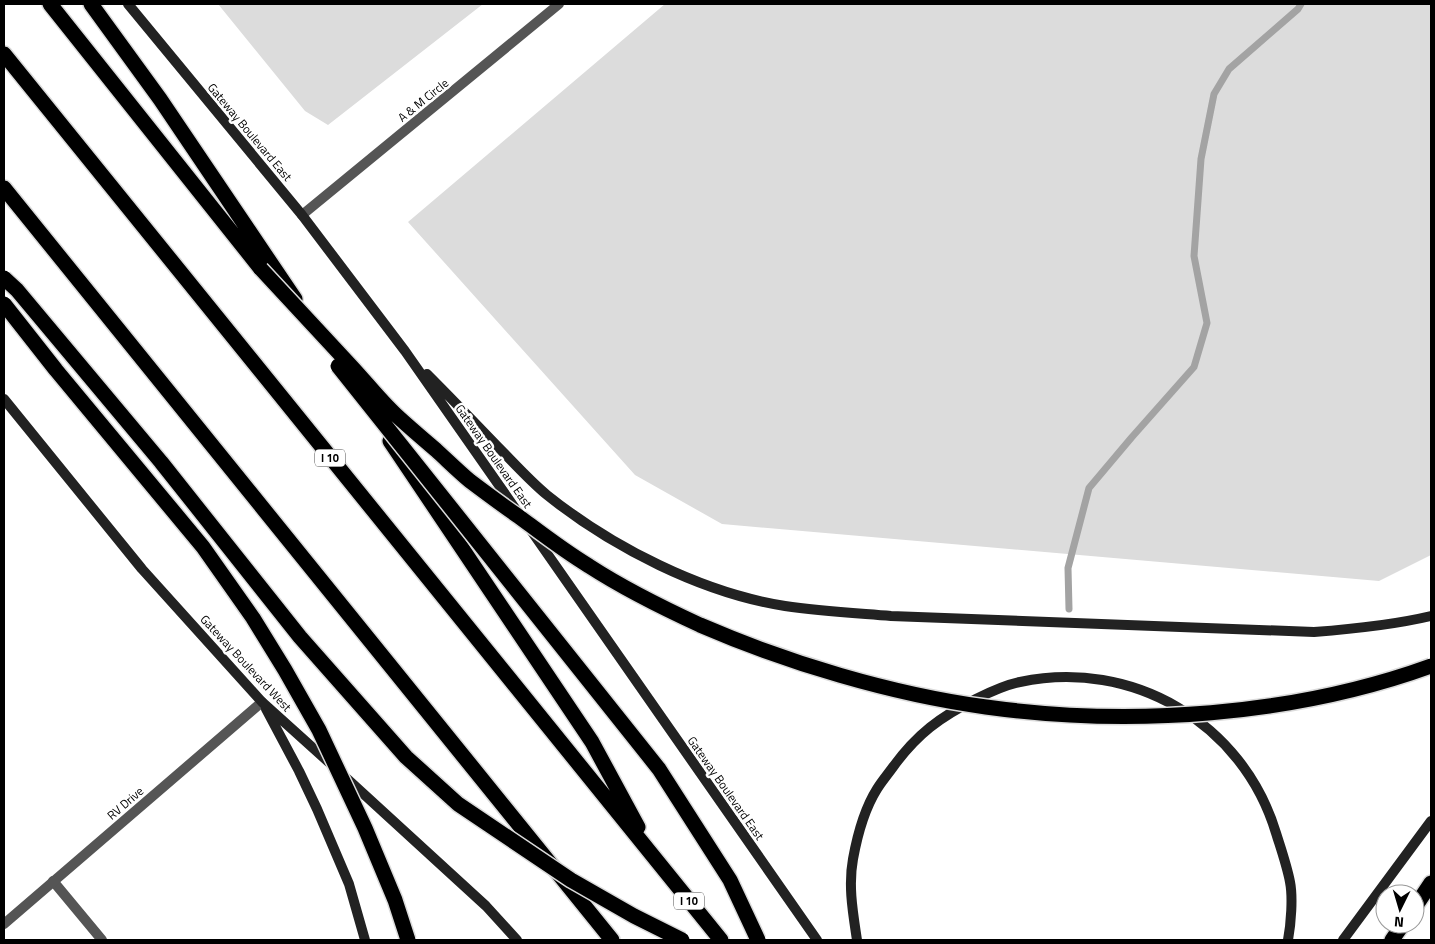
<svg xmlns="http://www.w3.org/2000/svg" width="1435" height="944" font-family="'Titillium Web',sans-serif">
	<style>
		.green { fill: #dcdcdc }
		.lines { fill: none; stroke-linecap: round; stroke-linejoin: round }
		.stream { stroke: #a3a3a3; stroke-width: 7 }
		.motorway-casing { stroke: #dbdbdb; stroke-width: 18 }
		.service { stroke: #555; stroke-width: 10 }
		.minor { stroke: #555; stroke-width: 10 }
		.secondary { stroke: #222; stroke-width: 10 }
		.motorway { stroke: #000; stroke-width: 15 }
		.motorway-bridge-casing { stroke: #dbdbdb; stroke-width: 18; stroke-linecap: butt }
		.motorway-bridge { stroke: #000; stroke-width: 15 }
		.labels { text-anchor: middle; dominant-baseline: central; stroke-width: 5; stroke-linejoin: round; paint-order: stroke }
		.shield { fill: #fff; stroke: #4c4c4c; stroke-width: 1 }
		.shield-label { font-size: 11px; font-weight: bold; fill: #000 }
		.street-label { font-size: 12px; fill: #000; stroke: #fff }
	</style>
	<rect width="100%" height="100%" fill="#fff"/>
	<path class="green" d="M218,4h265l-155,121 -23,-14z
		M665,4h766v551l-52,26 -657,-57 -87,-49 -227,-253z"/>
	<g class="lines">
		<path class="stream" d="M1069,609l-1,-41 21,-80 43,-51 62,-70 13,-44 -13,-67 7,-97 13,-65 15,-25 69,-60 3,-5"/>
		<g class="motorway-casing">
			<path id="motorway" d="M50,4l211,265
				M91,4l69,95 135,200
				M4,54l717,886
				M4,188l608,752
				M390,441l202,301 46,85
				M1415,907l16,-24
				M1392,940l11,-16"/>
		</g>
		<path class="service" d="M53,881l49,59"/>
		<path class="minor" d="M302,215l257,-211
			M4,924l258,-222"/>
		<path class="secondary" d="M128,4l174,211 103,136 112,160
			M427,374c24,24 48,49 71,73 16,16 32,34 49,48 65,52 155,98 238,111 35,5 70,7 106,10l423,16c40,-3 79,-7 117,-16
			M4,399l138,170 120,133 71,64
			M530,529l287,411
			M266,709l33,62 18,38 32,75 16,56
			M344,776l142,130 31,34
			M857,940c-4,-27 -9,-54 -4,-81 4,-22 12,-51 24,-70 5,-8 11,-15 16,-22 24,-33 47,-50 83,-68 14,-7 29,-14 44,-17 112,-24 223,41 256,151 5,16 11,33 14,49 3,15 1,42 -2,58
			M1343,940l88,-119"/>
		<use href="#motorway" class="motorway"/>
		<g class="motorway-bridge-casing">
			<path id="motorway-bridge" d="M261,269c30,32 60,65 90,97 15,16 29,34 45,49 13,12 26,23 40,35 11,10 22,21 34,31 16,12 32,24 48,35 23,17 46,35 71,50 34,22 74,42 111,59 88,38 191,69 286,82 145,20 307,9 445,-41
				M4,278l13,12 144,172 139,175 106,120 52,47 113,76 63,36 48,24
				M4,304l52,66 147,177 50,71 32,52 34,60 46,98 30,72 13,40
				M338,366l321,403 71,111 28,60"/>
		</g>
		<use href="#motorway-bridge" class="motorway-bridge"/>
	</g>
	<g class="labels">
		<g class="shield">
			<rect x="315" y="449.5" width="30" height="17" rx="4"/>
			<rect x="674" y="892.5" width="30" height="17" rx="4"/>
		</g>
		<g class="shield-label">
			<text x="330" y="458">I 10</text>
			<text x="689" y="901">I 10</text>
		</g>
		<g class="street-label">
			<text transform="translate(423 100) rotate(-39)">A &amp; M Circle</text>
			<text transform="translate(250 132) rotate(50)">Gateway Boulevard East</text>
			<text transform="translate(494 456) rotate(55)">Gateway Boulevard East</text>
			<text transform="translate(246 663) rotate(47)">Gateway Boulevard West</text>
			<text transform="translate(726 788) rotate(55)">Gateway Boulevard East</text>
			<text transform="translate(125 803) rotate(-41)">RV Drive</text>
		</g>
	</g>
	<rect width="1435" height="944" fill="none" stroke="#000000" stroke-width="10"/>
	<g transform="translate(1400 909) rotate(185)"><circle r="24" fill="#ffffff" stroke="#999999"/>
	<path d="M0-4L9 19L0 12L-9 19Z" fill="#000000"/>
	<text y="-8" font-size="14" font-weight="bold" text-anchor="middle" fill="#000000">N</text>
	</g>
</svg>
